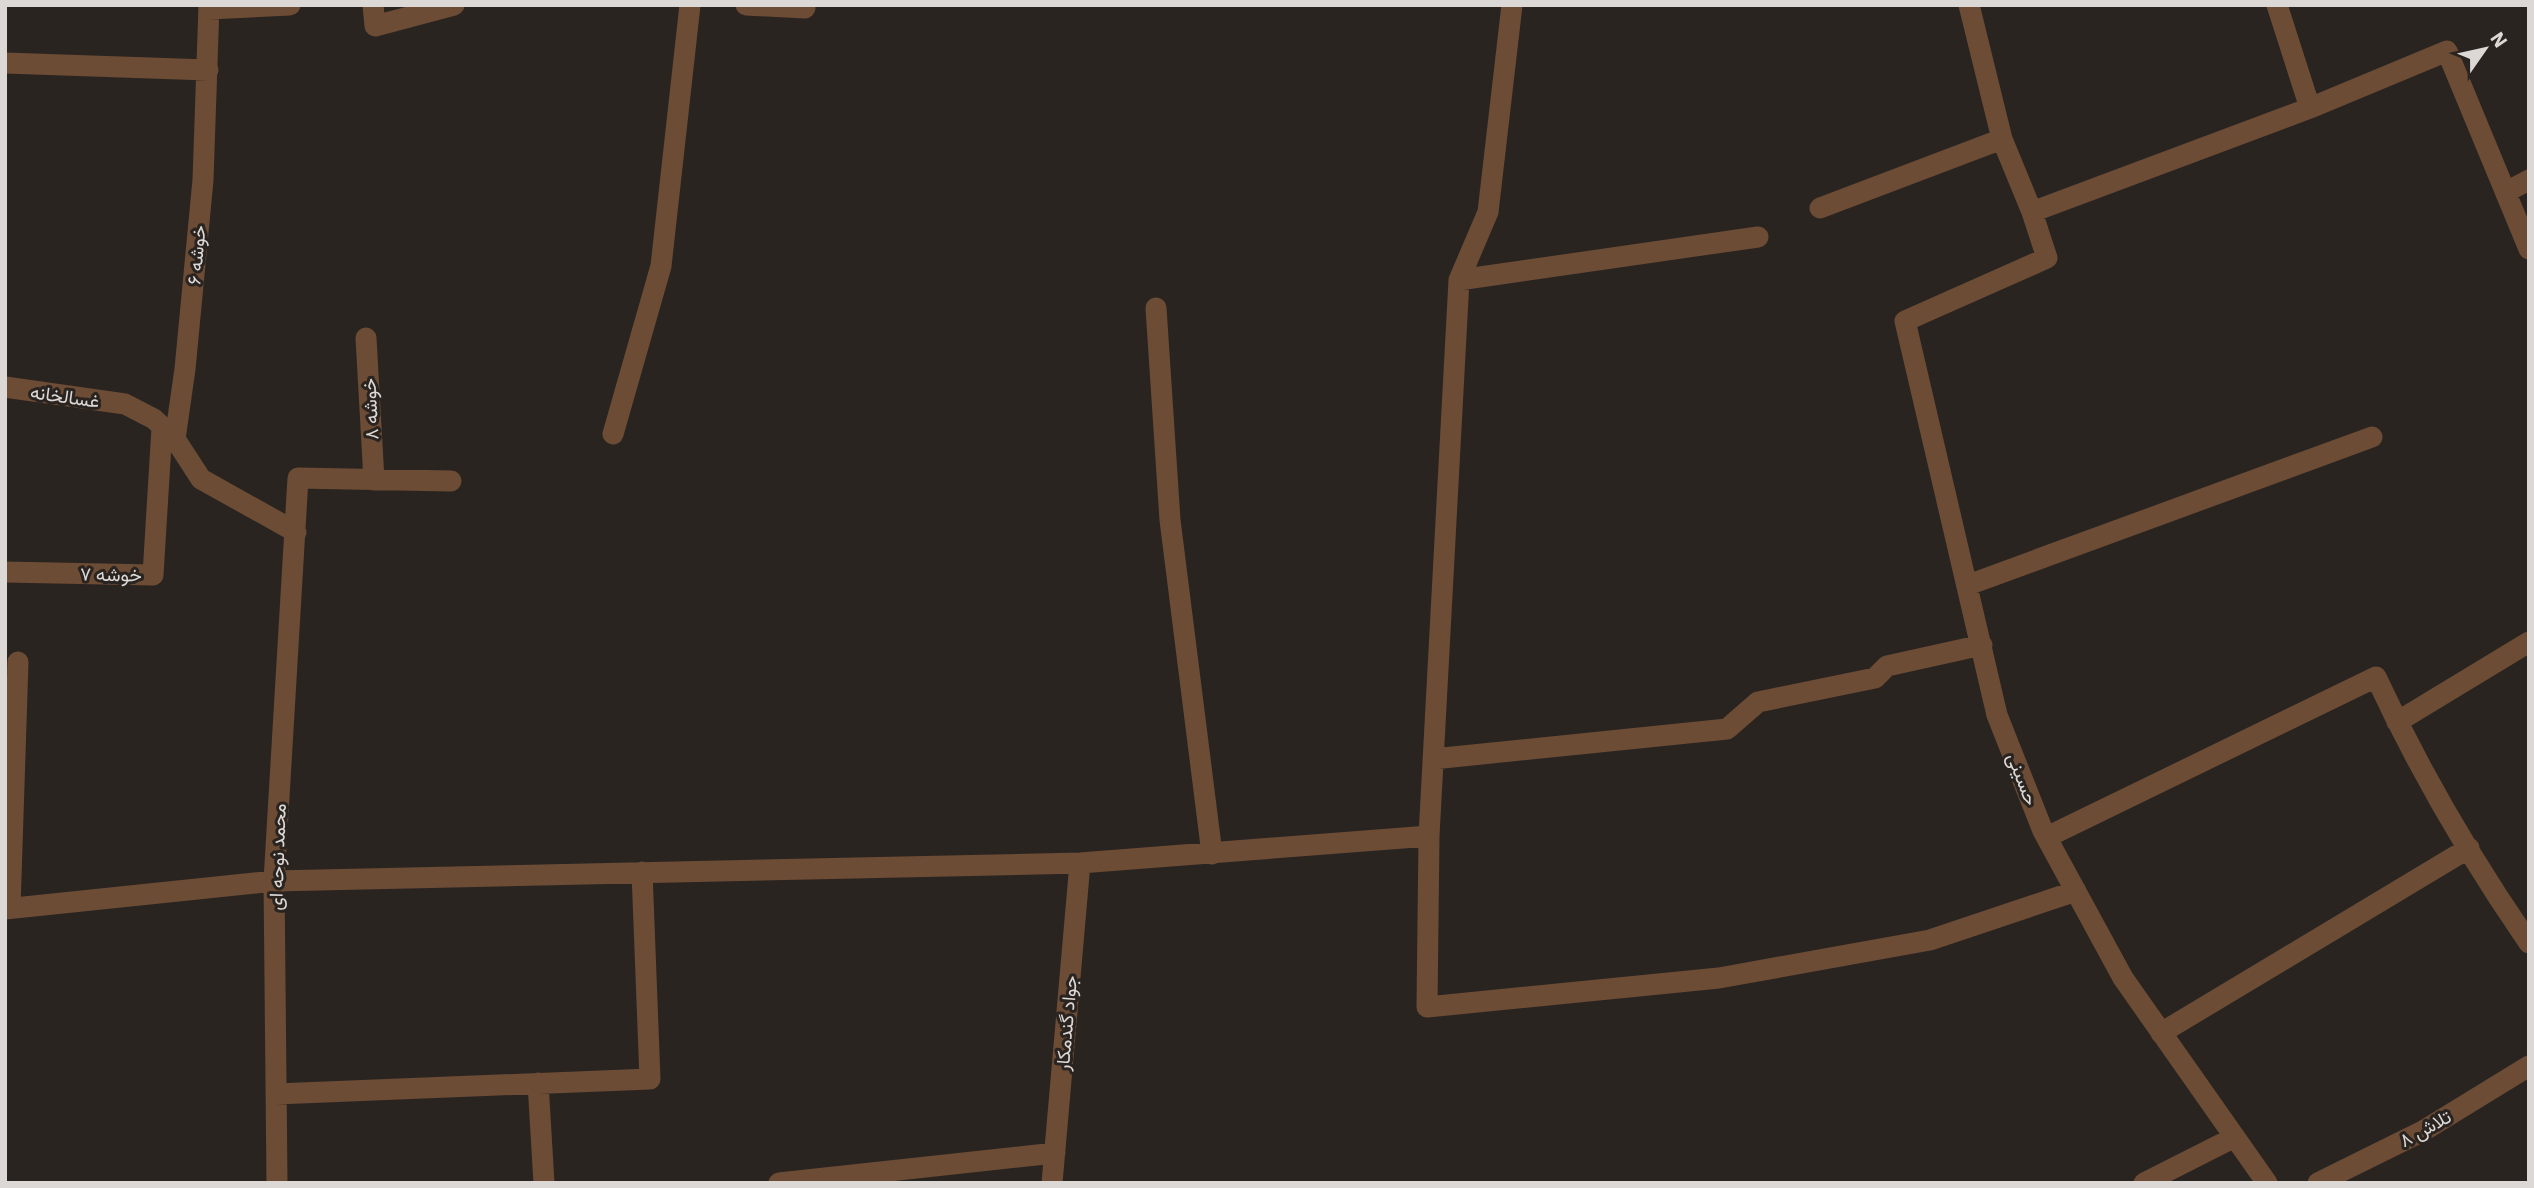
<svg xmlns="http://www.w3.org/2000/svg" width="2534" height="1188" font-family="'IBM Plex Sans',Vazirmatn,sans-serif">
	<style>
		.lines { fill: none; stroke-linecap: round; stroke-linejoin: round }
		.minor { stroke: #6c4c35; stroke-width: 21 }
		.labels { text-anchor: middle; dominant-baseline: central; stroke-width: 6; stroke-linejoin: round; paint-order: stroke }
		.street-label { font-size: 19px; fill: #dcd8d6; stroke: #2a2421 }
	</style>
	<rect width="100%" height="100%" fill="#2a2421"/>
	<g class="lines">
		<path class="minor" d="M373,5l2,21 79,-21
			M746,5l59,3
			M1512,5l-24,207 -29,68 -30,556 -2,171 292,-29 211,-38 146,-49
			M1969,5l33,134 30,73 15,46 -142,63 92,394 46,116 80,147 144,205
			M2277,5l33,103
			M209,9l81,-4
			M5,63l203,7
			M2506,192l23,-12
			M1820,208l182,-69
			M2032,212l278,-104 137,-57 82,198
			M1459,280l299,-43
			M1156,308l14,212 42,334
			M366,338l8,142
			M5,387l120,17 29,15 21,20 26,40 95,53
			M613,434l48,-168 29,-261
			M175,439l10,-70 18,-189 6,-175
			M5,572l148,3 9,-147
			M1968,585l404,-148
			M2397,722l132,-80
			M1433,759l294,-30 31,-27 117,-24 12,-12 95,-21
			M2047,837l329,-160c43,93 95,182 153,266
			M10,908l8,-246
			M5,909l269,-28 806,-18 349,-27
			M2161,1033l308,-185
			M538,1083l6,100
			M276,1094l374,-15 -8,-207
			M277,1183l-3,-302 24,-403 153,3
			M779,1183l276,-30
			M1052,1183l28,-320
			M2144,1183l91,-46
			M2318,1183l105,-52 106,-65"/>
	</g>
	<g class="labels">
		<g class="street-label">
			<text transform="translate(196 255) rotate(-85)">خوشه ۶</text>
			<text transform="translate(65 396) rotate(8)">غسالخانه</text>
			<text transform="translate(370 409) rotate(-93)">خوشه ۸</text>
			<text transform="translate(111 574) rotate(1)">خوشه ۷</text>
			<text transform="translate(2023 779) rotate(69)">حسینی</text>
			<text transform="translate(277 857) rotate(-88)">محمد نوحه ای</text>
			<text transform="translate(1066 1023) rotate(-85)">جواد گندمکار</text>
			<text transform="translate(2425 1128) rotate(-29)">تلاش ۸</text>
		</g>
	</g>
	<rect width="2534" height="1188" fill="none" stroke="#dcd8d6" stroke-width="14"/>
	<g transform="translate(2485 49) rotate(56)" stroke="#2a2421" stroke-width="5" paint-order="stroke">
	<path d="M0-5L12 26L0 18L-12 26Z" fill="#dcd8d6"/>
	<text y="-10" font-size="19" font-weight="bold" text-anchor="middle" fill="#dcd8d6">N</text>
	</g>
</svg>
